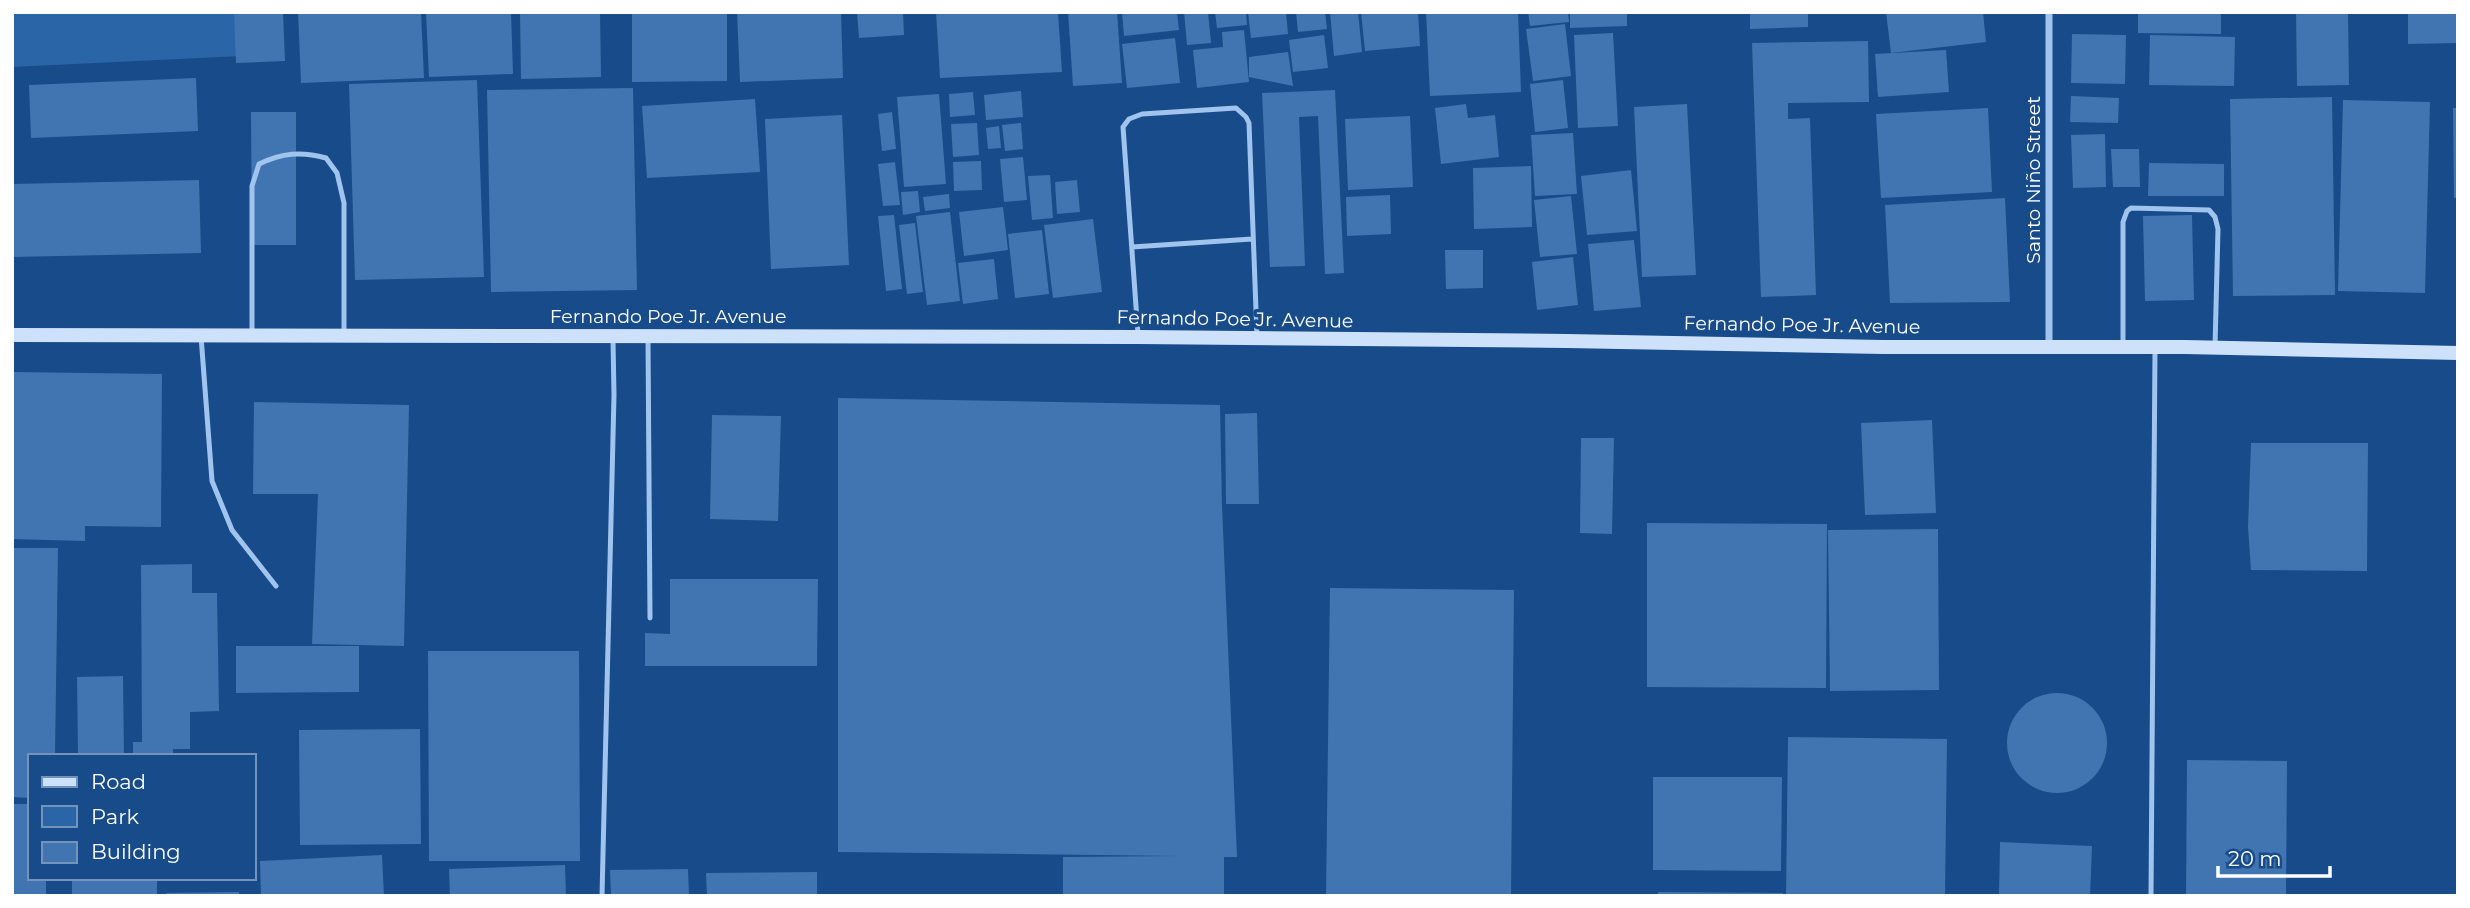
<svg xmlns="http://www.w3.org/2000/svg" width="2470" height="908" font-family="Montserrat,sans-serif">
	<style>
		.green { fill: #2a65a8 }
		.building { fill: #4075b2 }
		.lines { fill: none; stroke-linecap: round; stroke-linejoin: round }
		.lane { stroke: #a0c4ee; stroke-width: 5 }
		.street { stroke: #a0c4ee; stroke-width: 7 }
		.secondary { stroke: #cde1fa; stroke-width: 14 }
		.labels { text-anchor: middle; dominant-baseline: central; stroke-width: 7; stroke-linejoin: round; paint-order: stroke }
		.street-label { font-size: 19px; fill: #fff; stroke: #174b89 }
	</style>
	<rect width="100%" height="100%" fill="#174b89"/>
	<path class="green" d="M12,12h227l3,44 -230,11z"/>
	<path class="building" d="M234,12h49l2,49 -49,2z
		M298,12h123l3,66 -123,5z
		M426,12h85l2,62 -84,3z
		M520,12h80l1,65 -80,2z
		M632,12h95v69l-95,1z
		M737,12h104l2,66 -103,4z
		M857,12h46l1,23 -45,3z
		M936,12h122l4,60 -122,6z
		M1068,12h49l5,71 -49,3z
		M1122,12h55l2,18 -55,6z
		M1184,12h24l3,31 -24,2z
		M1215,12h31l1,13 -30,3z
		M1248,12h38l2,22 -37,4z
		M1296,12h29l2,17 -29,3z
		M1330,12h28l4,40 -28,4z
		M1361,12h57l2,34 -55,5z
		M1426,12h92l3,80 -91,4z
		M1528,12h40l1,10 -39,4z
		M1570,12h57v14l-57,2z
		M1750,12h58v15l-58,2z
		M1886,12h97l3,30 -95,11z
		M2138,12h83v22l-83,-1z
		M2296,12h52l1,73 -52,1z
		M2408,12h50v31l-50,1z
		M1565,24l6,52 -38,5 -7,-52z
		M1244,30l5,52 -52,6 -4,-38 30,-3 -1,-15z
		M1613,33l5,93 -40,2 -4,-93z
		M2072,34l54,1 -1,49 -54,-1z
		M1324,35l4,33 -35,4 -4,-32z
		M2150,35l85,2 -1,49 -85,-1z
		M1175,38l5,45 -53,5 -5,-44z
		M1868,41l1,61 -81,1v16l22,-1 6,177 -55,2 -9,-254z
		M1946,50l3,42 -71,5 -3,-43z
		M1288,52l5,34 -44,-9v-20z
		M196,78l2,53 -167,7 -2,-53z
		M477,80l7,197 -129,3 -6,-196z
		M1563,80l5,48 -33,4 -5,-48z
		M633,88l4,202 -146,2 -4,-202z
		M1335,90l9,183 -19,1 -7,-158 -19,1 6,149 -35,1 -8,-174z
		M1021,91l2,26 -37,3 -2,-25z
		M973,92l2,23 -25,2 -1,-23z
		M939,94l7,90 -42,3 -7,-90z
		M2071,96l48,2 -1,25 -48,-1z
		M2332,97l3,198 -102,1 -3,-197z
		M755,99l5,73 -113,6 -5,-72z
		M2343,100l87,2 -5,191 -87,-2z
		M1466,104l2,14 27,-3 4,42 -58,7 -6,-56z
		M1687,104l9,171 -54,2 -8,-170z
		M1988,108l4,84 -111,6 -5,-84z
		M2453,108h5v90h-4z
		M251,112h45v133h-44z
		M892,112l4,37 -14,2 -4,-37z
		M842,115l7,150 -78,4 -6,-150z
		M1410,116l3,71 -65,3 -3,-71z
		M977,123l2,32 -26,2 -2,-33z
		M1021,123l2,26 -18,2 -3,-26z
		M999,126l2,22 -13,1 -2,-21z
		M1573,133l4,61 -42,2 -4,-61z
		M2105,134l1,53 -33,1 -2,-53z
		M2111,149h28l1,38h-27z
		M1023,157l4,43 -23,2 -4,-43z
		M981,161l1,29 -28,1 -1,-29z
		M895,162l5,43 -17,1 -5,-42z
		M2149,163l75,1v32h-76z
		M1531,166l1,61 -58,2 -1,-61z
		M1631,170l6,61 -50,4 -6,-59z
		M1050,175l3,43 -21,2 -4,-44z
		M199,180l2,73 -189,4v-73z
		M1077,180l3,32 -23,2 -2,-32z
		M918,191l2,21 -17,3 -2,-23z
		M949,194l1,14 -25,3 -2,-14z
		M1390,195l1,39 -44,2 -1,-39z
		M1571,196l6,58 -37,3 -6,-57z
		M2005,198l5,104 -120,1 -5,-98z
		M1003,207l5,43 -44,6 -5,-44z
		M950,212l10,89 -33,4 -11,-89z
		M894,215l8,74 -16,2 -8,-75z
		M2192,215l2,85 -49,1 -2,-85z
		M1093,219l9,73 -49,6 -9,-73z
		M915,223l8,69 -16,2 -8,-69z
		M1042,230l7,64 -34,4 -7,-64z
		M1634,240l7,67 -47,4 -6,-67z
		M1445,250h38v38l-37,1z
		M1573,257l5,48 -41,5 -5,-48z
		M994,259l4,40 -35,5 -5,-41z
		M14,372l148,2 -1,153 -76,-1v15l-73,-2z
		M838,398l382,7 2,101 15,351h-13v39h-161v-39l114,-1 -339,-4z
		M254,402l155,3 -5,241 -92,-2 6,-150h-65z
		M1257,413l2,91h-33l-1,-90z
		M712,415l69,1 -3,105 -68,-2z
		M1932,420l4,93 -71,2 -4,-92z
		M1581,438h33l-2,96 -32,-1z
		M2251,443h117l-1,128 -116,-1 -3,-43z
		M1647,523l180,1 -1,164 -179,-1z
		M1938,529l1,161 -109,1 -2,-161z
		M12,548h46l-3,208h-25v42l-18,-1z
		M192,564v29h25l2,118 -29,1v37h-17v7h-40v-14h9l-1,-177z
		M670,579h148l-1,87h-172v-33l25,1z
		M1330,588l184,2 -3,306h-185z
		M236,646h123v46l-123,1z
		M428,651h151l1,210h-151z
		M123,676l1,80h-46l-1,-79z
		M2007 743a50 50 0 1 1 100 0a50 50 0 1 1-100 0Z
		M420,729l1,115 -121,1 -1,-115z
		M1788,737l159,2 -2,157h-159z
		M2187,760l100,1 -1,135h-100z
		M1653,777h129l-1,94 -128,-1z
		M12,804h18v74h16v18h-34z
		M2000,842l92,4 -2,50h-91z
		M382,855l2,41h-123l-1,-35z
		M565,865l1,31h-116l-1,-27z
		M688,869l1,27h-78l-1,-26z
		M817,872v24h-110l-1,-23z
		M72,878h85v18h-85z
		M239,892v4h-73v-3z
		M1658,892l125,1v3h-125z"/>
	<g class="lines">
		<path class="lane" d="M1132,247l120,-8
			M1138,334l-15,-207 6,-8 13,-5 94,-6 10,9 3,6 8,214
			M252,335v-149l7,-22c23,-11 42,-13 67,-6l11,15 7,30v132
			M201,336l11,145 20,49 44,56
			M648,338l2,280
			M2123,345v-123l4,-11 4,-3 78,2 6,7 3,12 -3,118
			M602,896l12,-501 -1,-56
			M2151,896l4,-547"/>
		<path class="street" d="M2049,347v-335"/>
		<path class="secondary" d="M12,335l1126,2 429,4 316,6h302l273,6"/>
	</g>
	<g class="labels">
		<g class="street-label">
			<text transform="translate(2033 180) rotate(-90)">Santo Niño Street</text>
			<text x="668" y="316">Fernando Poe Jr. Avenue</text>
			<text transform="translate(1235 319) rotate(1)">Fernando Poe Jr. Avenue</text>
			<text transform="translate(1802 325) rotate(1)">Fernando Poe Jr. Avenue</text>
		</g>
	</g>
	<rect width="2470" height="908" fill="none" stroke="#ffffff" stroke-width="28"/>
	<rect x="28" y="754" width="228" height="126" fill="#174b89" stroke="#7493b8" stroke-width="2"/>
	<rect x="42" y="777" width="35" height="10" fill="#cde1fa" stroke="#7493b8" stroke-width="2"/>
	<text x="91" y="789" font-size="21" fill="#ffffff">Road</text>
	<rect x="42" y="806" width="35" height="21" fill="#2a65a8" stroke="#7493b8" stroke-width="2"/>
	<text x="91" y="824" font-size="21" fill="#ffffff">Park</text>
	<rect x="42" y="842" width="35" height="21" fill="#4075b2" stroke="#7493b8" stroke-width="2"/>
	<text x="91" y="859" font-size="21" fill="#ffffff">Building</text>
	<path d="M2218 866v10h112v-10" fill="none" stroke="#ffffff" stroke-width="3.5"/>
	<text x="2228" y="866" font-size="21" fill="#ffffff" stroke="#174b89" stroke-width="5" paint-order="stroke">20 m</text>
</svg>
